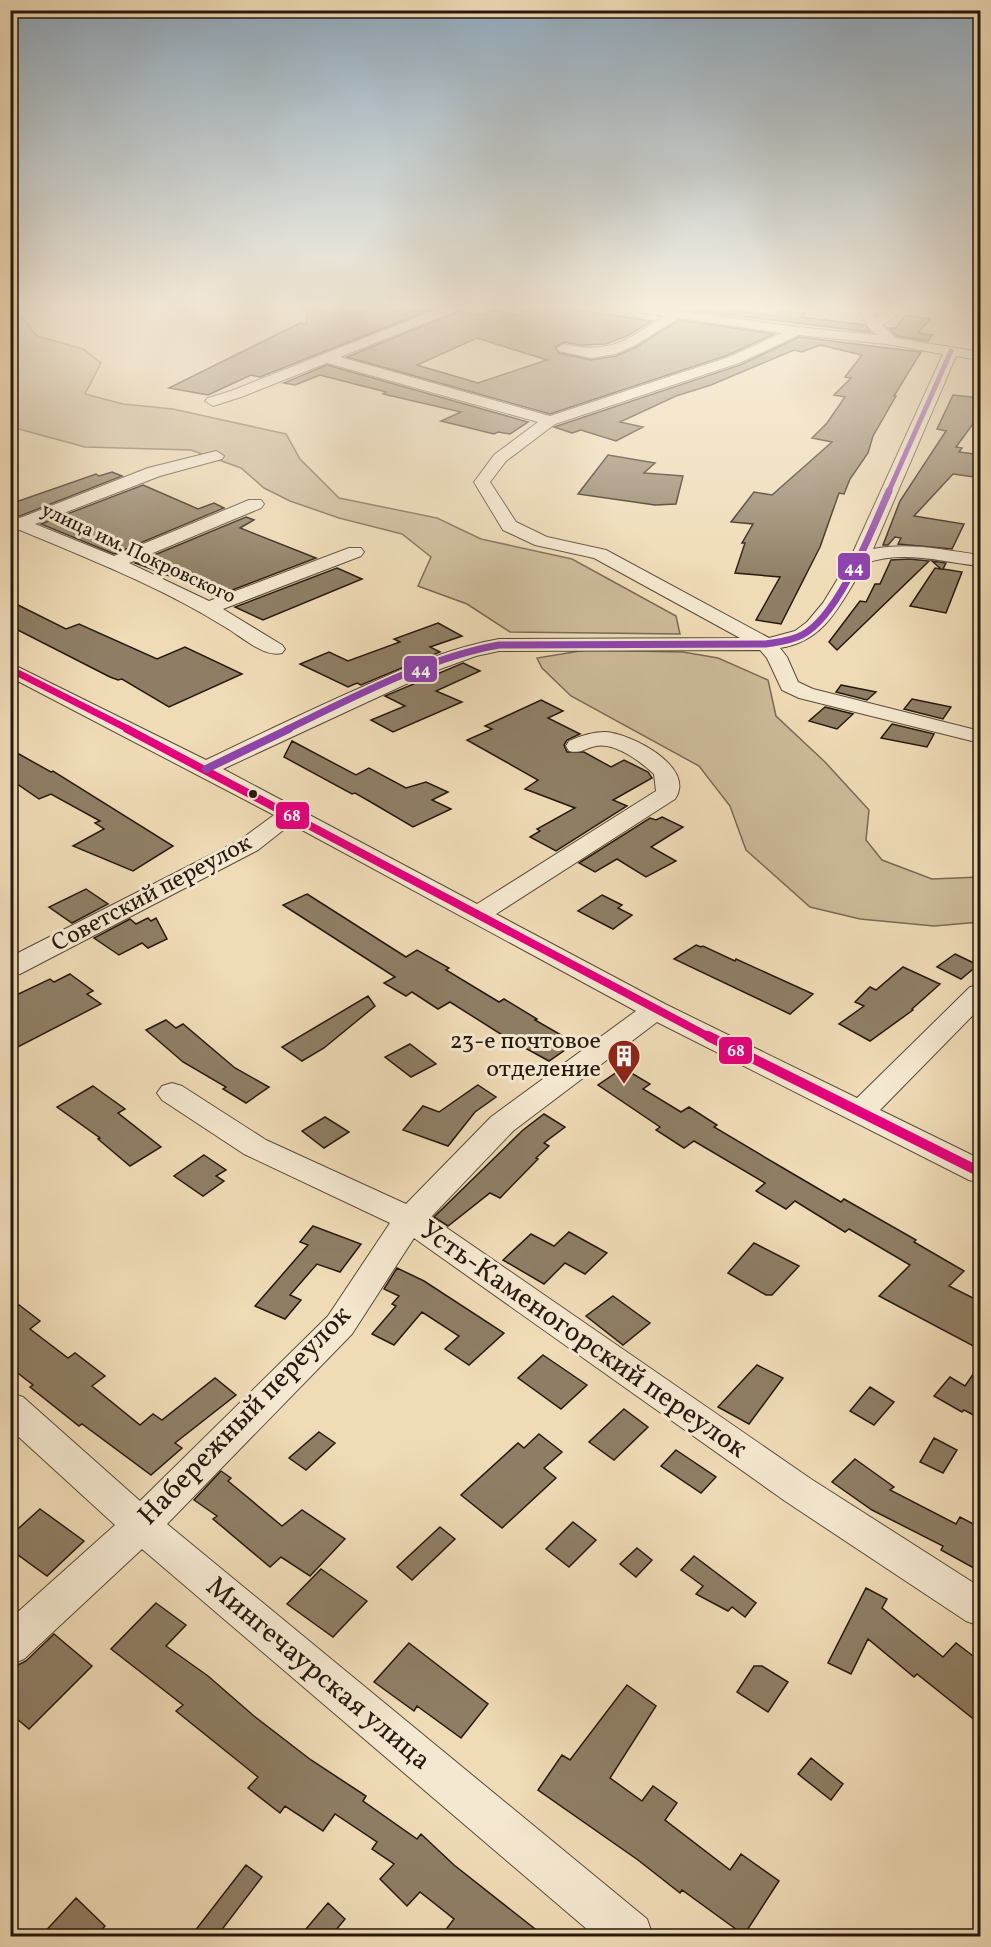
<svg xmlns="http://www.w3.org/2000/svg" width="991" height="1947" font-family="Vollkorn,serif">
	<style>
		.green { fill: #cdba99; stroke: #7a6a54; stroke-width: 1.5 }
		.building { fill: #8f7e65; stroke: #27190e; stroke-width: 1.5; fill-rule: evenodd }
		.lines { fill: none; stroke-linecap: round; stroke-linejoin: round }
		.minor-casing { stroke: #594a38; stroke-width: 2 }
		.minor { fill: #f5e8d0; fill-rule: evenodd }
		.bus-1-far2-casing { stroke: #f5e8d0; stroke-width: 10 }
		.bus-1-far1-casing { stroke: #f5e8d0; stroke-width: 13 }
		.bus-1-casing { stroke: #f5e8d0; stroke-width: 15 }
		.bus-2-far2-casing { stroke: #f5e8d0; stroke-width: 8 }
		.bus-2-far1-casing { stroke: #f5e8d0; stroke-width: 10 }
		.bus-2-casing { stroke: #f5e8d0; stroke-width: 13 }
		.bus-1-far2 { stroke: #e5007d; stroke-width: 7 }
		.bus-1-far1 { stroke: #e5007d; stroke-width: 8 }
		.bus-1 { stroke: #e5007d; stroke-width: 10 }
		.bus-2-far2 { stroke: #8e44ad; stroke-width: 5 }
		.bus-2-far1 { stroke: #8e44ad; stroke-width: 7 }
		.bus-2 { stroke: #8e44ad; stroke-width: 8 }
		.bus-dot { fill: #27190e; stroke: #f5e8d0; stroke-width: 2 }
		.labels { text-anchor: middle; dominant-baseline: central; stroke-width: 6; stroke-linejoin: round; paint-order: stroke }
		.far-street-label { font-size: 20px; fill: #27190e; stroke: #f5e8d0 }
		.street-label { font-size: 24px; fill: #27190e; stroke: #f5e8d0 }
		.poi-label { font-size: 24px; fill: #27190e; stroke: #f5e8d0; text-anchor: end }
		.near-street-label { font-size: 28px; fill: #27190e; stroke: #f5e8d0 }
		.line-badge { stroke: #f5e8d0; stroke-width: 2 }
		.badge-label { font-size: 16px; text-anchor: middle; font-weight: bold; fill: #fff }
	</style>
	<rect width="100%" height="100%" fill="#efdbb6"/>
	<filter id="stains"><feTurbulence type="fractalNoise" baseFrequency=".00333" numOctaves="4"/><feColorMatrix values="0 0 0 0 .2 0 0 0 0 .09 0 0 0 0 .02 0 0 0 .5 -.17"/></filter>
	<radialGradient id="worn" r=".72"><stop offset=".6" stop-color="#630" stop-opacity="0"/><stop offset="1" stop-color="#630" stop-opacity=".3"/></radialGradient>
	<path class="green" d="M11,308l16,15 10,13 46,13 18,14 -16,31 38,10 50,5 113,25 14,25 39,39 98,20 44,21 91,20 104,57 4,18 -170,-2 -43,-28 -49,-18 13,-29 -29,-23 -63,-16 -49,-17 -26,-13 -23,-20 -50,-18 -106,-3 -74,-20z
		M586,650l97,2 35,6 50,22 8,36 49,46 44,48 -3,30 16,20 50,19 48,-2v45l-46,4 -74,-7 -50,-12 -64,-57 -16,-44 -31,-40 -128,-70 -29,-28 -5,-10z"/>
	<path class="building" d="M307,308h128l-175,69 -9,-2 -43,20 -39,-7 131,-65 6,1z
		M527,308h36l89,13 -25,15 -21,8 -26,1 -16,-3 -9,5 4,6 32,7 25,-4 20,-9 43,-27 95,14 -46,21 -178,59 -203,-57 112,-46 24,4 10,-5 26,5zM477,338l70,22 -69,23 -61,-18z
		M695,308h22l58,8 5,-5 25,2 -4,4 64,8 5,7 -178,-22z
		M905,315l25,4 -12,14 14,2 -4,6 -31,-5 -8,-8h7z
		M799,337l122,15 -27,44h2l-23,40 -5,17 -18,26 -6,15 -5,-1 -19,54 -39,77 -25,-4 24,-43 -45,-4 10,-30h-3l11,-19 -22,-2 23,-30 18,3 60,-53 -20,-4 15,-15 18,-26 -11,-2 17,-17 -6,-1 17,-22 -42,-10 -18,7 -8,-2 -83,35 -35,11 -56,26 23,5 -27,14 -35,-11 -9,3 -18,-6 186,-62z
		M327,365l201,57 -18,12 -12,-2 -4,2 -53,-13 20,-9 -78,-18 3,-2 -66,-17 -25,10 -11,-2z
		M953,395l28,3v15l-25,34 6,1 -3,4 22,3v23l-28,-4 -39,42 50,8 -12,25 -54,-5 3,-6 -6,-1 -7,8h-5l17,-44 46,-70 -9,-2z
		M608,455l47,8 -11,10 39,3 -7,28 -21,1 -77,-11z
		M112,472l10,4 -102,40 -10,-3v-9l86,-30 3,2z
		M143,485l55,24 16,-6 10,5 -110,46 -73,-30z
		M246,517l8,3 -14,8 76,30 -102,39 -18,-9 3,-1 -64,-24z
		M909,559l20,2 -92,89 -8,-8 31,-41 6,1 9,-18h5l11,-24z
		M932,561l14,2 -3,6 19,3 -16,41 -36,-7 25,-38 6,1z
		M337,568l25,11 -99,41 -28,-13z
		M10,601l56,28 13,-5 78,35 28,-12 57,27 -73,33 -47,-28 -4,1 -8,-3 -100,-51z
		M438,623l24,13 -32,11 10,5 -79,33 -4,-2 -9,4 -48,-23 29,-12 19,9 52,-19 -6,-3z
		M463,663l17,8 -44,20 26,11 -69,30 -22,-12 34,-14 -20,-10z
		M841,685l35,7 -9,8 -31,-8z
		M912,699l39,8 -8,12 -39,-10z
		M541,700l22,11 -15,7 32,16 -13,6 -3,5 3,7h17l27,15 13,-7 24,12 4,6 -39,22 14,6 -71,45 -26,-14 10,-6 -3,-2 38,-21 -50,-19 13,-9 -71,-40 25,-11 -7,-3z
		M825,707l28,7 -16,15 -28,-8z
		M892,724l42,10 -7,13 -46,-9z
		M292,741l64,34 13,-7 37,20 20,-6 22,10 -16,8 19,9 -38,18 -44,-26 -14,-8 -3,1 -68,-37z
		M10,749l41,23 2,-1 120,75 -40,25 -60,-25 31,-17 -9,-6 5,-2 -49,-27 -12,5 -29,-20z
		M662,817l21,10 -32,20 25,14 -30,16 -29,-18 -22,13 -16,-9 71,-45 6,2z
		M86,889l22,15 -36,19 -23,-16z
		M307,894l99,63 11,-7 32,18 -3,2 53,32 5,-3 33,20 -2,1 40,23 -26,18 -42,-23 -57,-36 -12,7 -26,-17 -6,4 -22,-13 11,-6 -112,-72z
		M602,895l20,10 -4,3 14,7 -19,14 -35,-18z
		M148,918l3,3 5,-3 11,21 -19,9 -6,-5 -23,12 -25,-17 36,-19 6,5z
		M696,945l5,2 2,-1 32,15 1,-2 77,35 -23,20 -116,-55z
		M955,954l23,11 -17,14 -24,-12z
		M903,967l37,17 -28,25 1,1 -43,31 -31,-17 25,-18 -9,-4 15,-15 6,3z
		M70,974l23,17 -6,3 14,10 -91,47v-53l40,-19 4,3z
		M368,996l7,10 -51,42 -22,13 -20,-14z
		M166,1020l10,8 7,-4 52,44 34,19 -23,16 -23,-14 3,-2 -43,-25 -37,-32z
		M410,1044l26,20 -25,13 -26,-20z
		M623,1068l27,16 -7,5 38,23 8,-5 28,18 -3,2 69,41 58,34 3,-3 72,41 -2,2 50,29 -15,15 32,16v48l-102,-54 31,-31 -61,-36 -4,3 -50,-31 -9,8 -30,-18 9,-8 -71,-42 -10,7 -28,-18 4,-3 -62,-42z
		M478,1085l18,12 -21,15 -27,34 -45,-16 20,-24 16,6z
		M93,1086l32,23 -7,4 43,34 -31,19 -32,-27 2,-1 -43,-31z
		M544,1114l21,13 -21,16 5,3 -13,12 2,1 -38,39 -10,-5 -42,33 -14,-9 89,-87z
		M325,1117l24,15 -25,16 -22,-17z
		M204,1155l22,15 -10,6 8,5 -21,15 -29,-20z
		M313,1226l48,18 -21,28 -23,-8 -27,31 11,5 -16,19 -30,-13 53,-61 -8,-3z
		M569,1232l38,21 -22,21 -20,-11 -21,21 -41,-24 28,-26 23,12z
		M754,1243l45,23 -27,29h-6l-38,-22z
		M397,1268l27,13 80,52 -35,32 -24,-16 14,-13 -37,-24 -28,33 -22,-11 24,-28 -4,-2 7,-8 -15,-7z
		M613,1296l37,27 -27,22 -37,-29z
		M10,1298l30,23 -10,8 38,29 7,-5 30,23 -13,10 48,39 13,-11 9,6 53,-42 21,17 -61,48 7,5 -31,27 -69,-51 -3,2 -49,-39 3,-2 -23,-18z
		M543,1355l44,30 -26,24 -43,-31z
		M981,1363v56l-17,-9 -2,2 -28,-16 16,-19 15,9z
		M757,1365l26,13 -34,46 -31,-17z
		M870,1387l24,15 -20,23 -24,-14z
		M624,1409l24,18 -34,33 -25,-18z
		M319,1432l16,11 -29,27 -17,-12z
		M539,1434l23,18 -18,16 12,10 -54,50 -41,-33 57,-52 6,5z
		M934,1438l23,12 -14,23 -23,-11z
		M676,1450l40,27 -15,16 -40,-27z
		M855,1459l39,28 -4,3 66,34 4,-7 21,11v44l-40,-22 2,-4 -71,-36 -40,-28z
		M221,1471l10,7 -3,3 54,45 20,-16 43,29 -35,37 -29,-19 -11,10 -57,-48 4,-3 -23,-16z
		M40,1509l44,32 -37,35 -37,-27v-13z
		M573,1522l23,18 -27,27 -23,-18z
		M440,1527l15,12 -43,41 -15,-13z
		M637,1548l15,12 -16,17 -16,-13z
		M694,1556l62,47 -11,14 -13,-10 -4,4 -32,-17 7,-8 -22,-16z
		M321,1569l46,32 -34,36 -46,-33z
		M866,1588l21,11 -5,9 61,49 13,-14 25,19v63l-64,-51 -3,3 -46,-38 -17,35 -23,-11z
		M156,1603l30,22 -20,21 42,30 46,40 57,44 55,36 -3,5 54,38 4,-5 33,31 90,71h-103l13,-17 -34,-27 -13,14 -27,-27 14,-15 -22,-15 5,-7 -42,-28 -12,17 -38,-25 -5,7 -32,-25 10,-11 -82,-66 7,-6 -72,-56z
		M54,1634l38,32 -63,63 -19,-16v-44l16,-8z
		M409,1643l79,61 -27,34 -44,-32 -3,5 -40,-29z
		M754,1666h8l26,16 -20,30 -31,-20z
		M627,1685l29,21 -46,72 32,23 11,-15 24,17 -12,17 65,50 11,-16 38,27 -35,54 -62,-45 -2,3 -42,-33 -100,-70 24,-35 8,5z
		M811,1758l32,26 -12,16 -33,-26z
		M246,1865l16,12 -45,59h-26z
		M76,1898l29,28 -9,10h-55z
		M328,1903l17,16 -14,17h-31z"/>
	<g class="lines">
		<g class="minor-casing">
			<path id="minor" d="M440,308h18l-2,3 -116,46 210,59 179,-59 53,-24 -103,-15 -44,27 -20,9 -24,4 -32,-7 -2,-3 7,-4c46,11 63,-4 100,-28l-29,-4 -6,-4h31l137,19 80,8 -8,-7 -11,-20h12l6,10 16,-10h15l-24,17 13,13 84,14v8l-24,-4 -83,193c36,-7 71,1 107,6v11c-38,-4 -76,-16 -114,-3 -24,36 -38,78 -86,85l7,9 11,25 15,7 167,42v12l-181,-45 -17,-8 -15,-32 -7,-8 -261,1 -23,5 -44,16 -209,97 254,135 179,-113 -2,-17c-13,-12 -39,-32 -58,-28 -10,2 -16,8 -27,5l-3,-5 3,-5c11,-5 24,-9 36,-9 25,1 92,35 70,67l-179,115 169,90 192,94 113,-111 10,-2v23l-100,102 100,49v24l-11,-3 -312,-158 -144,109 -82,86 380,262 169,108v39l-14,-5 -181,-120 -371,-263 -62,96 -185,190 480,395 6,17h-58l-453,-387 -118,110 -14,6v-46l105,-94 -105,-96v-36l13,4 117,104 188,-185 62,-93 -146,-69 -82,-54 -5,-7 5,-7 10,-3 10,3 84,54 140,64 85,-87 145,-106 -345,-187 -33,26 -238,124 -10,2v-19l230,-117 34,-25 -264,-138v-14l196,97c54,-26 108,-52 163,-76 42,-19 84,-37 130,-45l241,-1 -146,-80 -59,-13 -32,-15 -29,-48 20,-27 44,-33 -211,-59 -86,34 -28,9 -8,-5 3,-3 23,-7zM799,335l87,9 57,10 -93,205 -27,44 -16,19 -12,9 -26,7 -163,-88 -59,-13 -31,-15 -26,-40 16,-21 49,-37 184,-61z
				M216,451l8,5 -2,3 -62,17 -125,48 79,32 135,-56h12l3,4 -3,4 -132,55 80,38 140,-53h12l3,4 -3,4 -138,53 59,36 3,4 -3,4c-18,5 -41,-17 -57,-26 -64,-40 -136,-68 -205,-97l-10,2v-17l10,3 128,-50z"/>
		</g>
		<use href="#minor" class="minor"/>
		<g class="bus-1-far2-casing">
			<path id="bus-1-far2" d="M10,669l120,61"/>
		</g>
		<g class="bus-1-far1-casing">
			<path id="bus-1-far1" d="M127,729l584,309"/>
		</g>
		<g class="bus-1-casing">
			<path id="bus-1" d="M708,1036l272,136"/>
		</g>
		<g class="bus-2-far2-casing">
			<path id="bus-2-far2" d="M888,493l63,-142"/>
		</g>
		<g class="bus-2-far1-casing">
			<path id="bus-2-far1" d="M286,730c66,-32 140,-72 213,-85l267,-1c12,-2 25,-3 36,-9 37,-19 70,-106 87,-144"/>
		</g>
		<g class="bus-2-casing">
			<path id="bus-2" d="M206,769l83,-40"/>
		</g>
		<use href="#bus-1-far2" class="bus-1-far2"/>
		<use href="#bus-1-far1" class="bus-1-far1"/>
		<use href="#bus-1" class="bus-1"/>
		<use href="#bus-2-far2" class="bus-2-far2"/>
		<use href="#bus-2-far1" class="bus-2-far1"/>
		<use href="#bus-2" class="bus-2"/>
	</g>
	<linearGradient id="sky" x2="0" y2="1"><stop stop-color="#8fa9bd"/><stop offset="0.53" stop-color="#f8efde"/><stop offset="1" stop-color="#f8efde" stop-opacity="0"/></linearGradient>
	<rect width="991" height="580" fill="url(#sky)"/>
	<defs>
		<g id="building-pin" transform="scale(1.725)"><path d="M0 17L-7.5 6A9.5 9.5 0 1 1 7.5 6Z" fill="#8f2418" stroke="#f5e8d0"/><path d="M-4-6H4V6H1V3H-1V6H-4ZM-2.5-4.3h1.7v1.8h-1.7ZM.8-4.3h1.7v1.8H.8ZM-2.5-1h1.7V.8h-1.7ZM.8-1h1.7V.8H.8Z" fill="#fff"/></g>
	</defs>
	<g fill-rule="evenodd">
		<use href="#building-pin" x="624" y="1056"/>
	</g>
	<circle class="bus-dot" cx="253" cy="794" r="5"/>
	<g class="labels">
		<g class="far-street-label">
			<text transform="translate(138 554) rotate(25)">улица им. Покровского</text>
		</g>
		<g class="street-label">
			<text transform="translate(152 894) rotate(-28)">Советский переулок</text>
		</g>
		<g class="poi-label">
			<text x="601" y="1042">23-е почтовое<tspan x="601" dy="28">отделение</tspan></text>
		</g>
		<g class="near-street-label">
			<text transform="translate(583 1340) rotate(35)">Усть-Каменогорский переулок</text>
			<text transform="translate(245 1416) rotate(-46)">Набережный переулок</text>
			<text transform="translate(318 1674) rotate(40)">Мингечаурская улица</text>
		</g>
	</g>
	<g class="line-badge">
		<rect x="837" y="552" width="34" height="29" rx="6" fill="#8e44ad"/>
		<rect x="403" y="655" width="35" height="28" rx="6" fill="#8e44ad"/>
		<rect x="275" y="801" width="35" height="29" rx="6" fill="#e5007d"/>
		<rect x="718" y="1036" width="35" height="29" rx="6" fill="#e5007d"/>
	</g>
	<g class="badge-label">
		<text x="854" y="573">44</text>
		<text x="421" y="675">44</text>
		<text x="292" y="821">68</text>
		<text x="736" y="1056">68</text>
	</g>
	<rect width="991" height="1947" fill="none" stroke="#efdbb6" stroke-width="36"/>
	<rect x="12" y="12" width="967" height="1923" fill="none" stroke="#27190e" stroke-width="3"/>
	<rect x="18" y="18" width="955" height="1911" fill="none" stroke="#27190e" stroke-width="1.5"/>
	<rect width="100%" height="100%" filter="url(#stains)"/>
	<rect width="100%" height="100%" fill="url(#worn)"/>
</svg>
